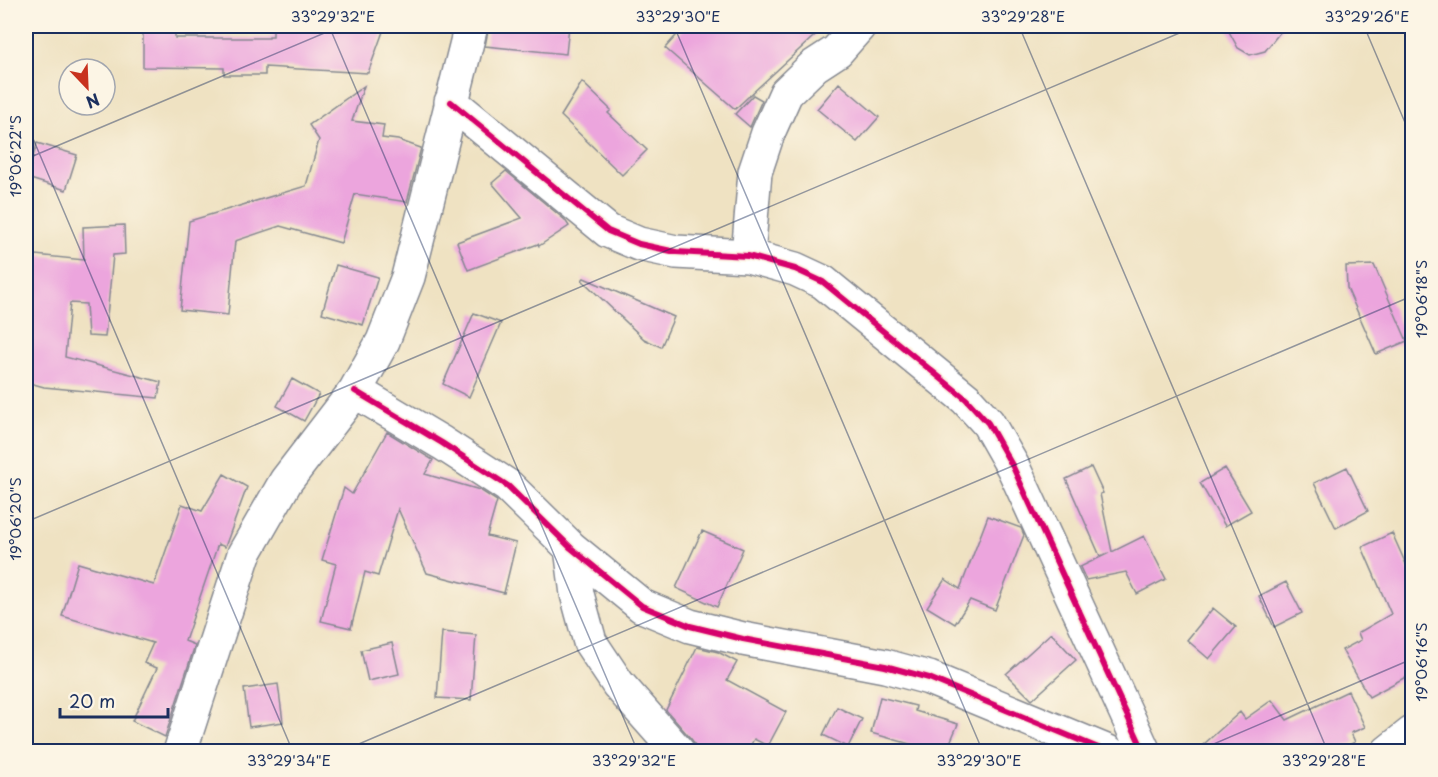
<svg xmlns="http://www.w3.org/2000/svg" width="1438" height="777" font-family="'Playpen Sans',sans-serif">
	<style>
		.building { fill: #eca5dd }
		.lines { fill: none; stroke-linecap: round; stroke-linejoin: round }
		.minor-casing { stroke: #858890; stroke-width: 36 }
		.minor { stroke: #fff; stroke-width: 33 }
		.cycleway-casing { stroke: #fcf5e5; stroke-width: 10 }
		.cycleway { stroke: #d6006c; stroke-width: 6 }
		.ticks { fill: none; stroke: #1b2f5e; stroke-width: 1.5; stroke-opacity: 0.45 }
		.neatline { fill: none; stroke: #1b2f5e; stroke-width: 2 }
		.ticks-label { font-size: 15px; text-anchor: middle; fill: #1b2f5e }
	</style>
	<rect width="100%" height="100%" fill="#fcf5e5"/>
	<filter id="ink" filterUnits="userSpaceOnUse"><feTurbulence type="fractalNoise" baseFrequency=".0167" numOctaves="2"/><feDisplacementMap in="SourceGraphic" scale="12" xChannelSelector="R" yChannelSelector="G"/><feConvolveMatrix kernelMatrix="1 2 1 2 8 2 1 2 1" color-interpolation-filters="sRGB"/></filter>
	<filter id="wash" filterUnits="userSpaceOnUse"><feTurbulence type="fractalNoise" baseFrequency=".008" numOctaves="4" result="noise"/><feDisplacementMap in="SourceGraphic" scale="24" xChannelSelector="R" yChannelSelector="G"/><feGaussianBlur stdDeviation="1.35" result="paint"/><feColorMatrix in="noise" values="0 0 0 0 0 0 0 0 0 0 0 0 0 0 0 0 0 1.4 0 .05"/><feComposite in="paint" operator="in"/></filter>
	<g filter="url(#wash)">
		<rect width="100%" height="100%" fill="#efe2c2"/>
		<g id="blocks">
			<path class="building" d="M273,26h112l-17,47 -103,-6v8h-41v-7l-81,-1v-38l32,1v8h94v-2h4z
				M489,26h80l-3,28 -81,-8z
				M685,26h140l-90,83 -70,-61z
				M1226,26h59l-20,25 -15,4 -12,-7z
				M582,82l29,28 -3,3 39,37 -25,25 -61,-59z
				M839,83l40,34 -22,25 -40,-33z
				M364,86l-12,35 32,4 -2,13 16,2 23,8 -14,54 -52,-8 -14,49 -61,-17 -45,15 -7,74 -48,-5 9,-89 117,-35 13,-46 -10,-15z
				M753,95l9,5 -12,27 -15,-13z
				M37,143l40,12 -11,35 -39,-12z
				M506,171l59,49 4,6 -30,20 -1,-2 -70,26 -11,-28 65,-24 -30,-35z
				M124,225l1,29 -12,1 -8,82 -17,-1 -2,-32 -16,-1 -5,54 96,25 -3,16 -114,-11 -18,-5v-128l58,6 -1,-33z
				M336,265l42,12 -15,48 -41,-12z
				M1374,265l33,76 -31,13 -29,-66 -1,-22z
				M584,278l90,39 -13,30 -17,-8 -62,-59z
				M474,313l27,10 -32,74 -26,-13z
				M292,379l27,15 -15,27 -27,-15z
				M387,432l46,28 -8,14 55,16 17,11 -10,35 29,7 -12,50 -77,-20 -29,-64 -20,67 -13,-4 -14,56 -30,-7 15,-57 -14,-4 22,-72 8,6z
				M1091,467l12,26 -3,1 12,58 32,-16 22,43 -29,15 -11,-22 -40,8 -6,-13 29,-14 -9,3 -34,-77z
				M1347,467l21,44 -32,17 -22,-45z
				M1225,468l26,43 -26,15 -25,-43z
				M224,474l23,13 -22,60 -7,-3 -33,97 10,4 -30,92 -33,-16 25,-53 -13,-5 9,-20 -91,-27 16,-53 76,22 28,-81 20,7z
				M988,516l33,12 3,7 -29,75 -25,-10 -15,24 -28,-17 18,-28 15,10z
				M702,531l41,18 -26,58 -41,-19z
				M1392,533l21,47v93l-44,24 -27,-47 19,-10 -3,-7 33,-19 -29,-67z
				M1286,582l16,31 -28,14 -15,-31z
				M1213,608l23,19 -27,32 -22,-19z
				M442,632l34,3 -5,65 -34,-2z
				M1051,633l25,27 -44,40 -26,-26z
				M392,643l7,31 -31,7 -7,-31z
				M697,647l21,5 19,10 -10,18 59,32 -18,34 -14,-7 -7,13h-42l-9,-5 -4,-7 -26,-30z
				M278,684l5,38 -34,5 -5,-38z
				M1348,691l17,36 -14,6 4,9 -20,10h-140l45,-40 5,7 27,-19 15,20z
				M880,697l36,9 -1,5 43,13 -12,28h-8l-67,-19z
				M837,707l25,12 -14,28 -25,-12z"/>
		</g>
	</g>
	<g filter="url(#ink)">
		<use href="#blocks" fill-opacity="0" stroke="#858890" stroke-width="1.5"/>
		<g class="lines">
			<g class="minor-casing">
				<path id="minor" d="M451,102l157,129 31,13 37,8 72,4 47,13 28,13 143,117 22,24 25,44 131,285
					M748,256l7,-84 13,-39 18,-40 28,-27 23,-15 22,-25
					M355,391l87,52 66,43 63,62 71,58 48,20 53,13 142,27 44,12 179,74
					M571,548l6,46 13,48 28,42 60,68
					M180,752l64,-198 42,-73 69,-90 28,-50 25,-64 63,-251
					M1388,752l24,-19"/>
			</g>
			<use href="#minor" class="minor"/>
			<g class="cycleway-casing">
				<path id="cycleway" d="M451,102l157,129 31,13 37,8 72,4 47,13 28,13 143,117 22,24 25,44 131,285
					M355,391l87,52 66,43 63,62 71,58 48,20 53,13 142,27 44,12 179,74"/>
			</g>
			<use href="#cycleway" class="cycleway"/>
		</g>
	</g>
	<path class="ticks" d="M329,26l309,726M674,26l309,726M1019,26l309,726M1364,26l48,113M26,122l267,630M26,159l315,-133M26,522l1170,-496M340,752l1072,-456M1195,752l217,-93"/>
	<rect width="1438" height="777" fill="none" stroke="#fcf5e5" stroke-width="66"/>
	<g transform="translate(87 87) rotate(157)"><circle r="28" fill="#fcf5e5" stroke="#a2a6af" stroke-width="1.5"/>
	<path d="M0-4.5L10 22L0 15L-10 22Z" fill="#c8321e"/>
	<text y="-9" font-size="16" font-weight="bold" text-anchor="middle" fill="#1b2f5e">N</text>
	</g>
	<path d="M60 708v9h108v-9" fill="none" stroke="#1b2f5e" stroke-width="3"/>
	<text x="69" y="708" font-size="18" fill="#1b2f5e" stroke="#fcf5e5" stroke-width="4.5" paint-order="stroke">20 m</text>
	<rect x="33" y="33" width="1372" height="711" class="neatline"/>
	<g class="ticks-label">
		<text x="333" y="22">33°29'32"E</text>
		<text x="678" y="22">33°29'30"E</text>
		<text x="1023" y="22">33°29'28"E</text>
		<text x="1367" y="22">33°29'26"E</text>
		<text transform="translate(16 156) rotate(-90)" y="5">19°06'22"S</text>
		<text transform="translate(1422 299) rotate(-90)" y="5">19°06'18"S</text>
		<text transform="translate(16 519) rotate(-90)" y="5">19°06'20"S</text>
		<text transform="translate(1422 662) rotate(-90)" y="5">19°06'16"S</text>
		<text x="289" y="766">33°29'34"E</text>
		<text x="634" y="766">33°29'32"E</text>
		<text x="979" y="766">33°29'30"E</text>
		<text x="1324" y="766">33°29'28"E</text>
	</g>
</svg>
